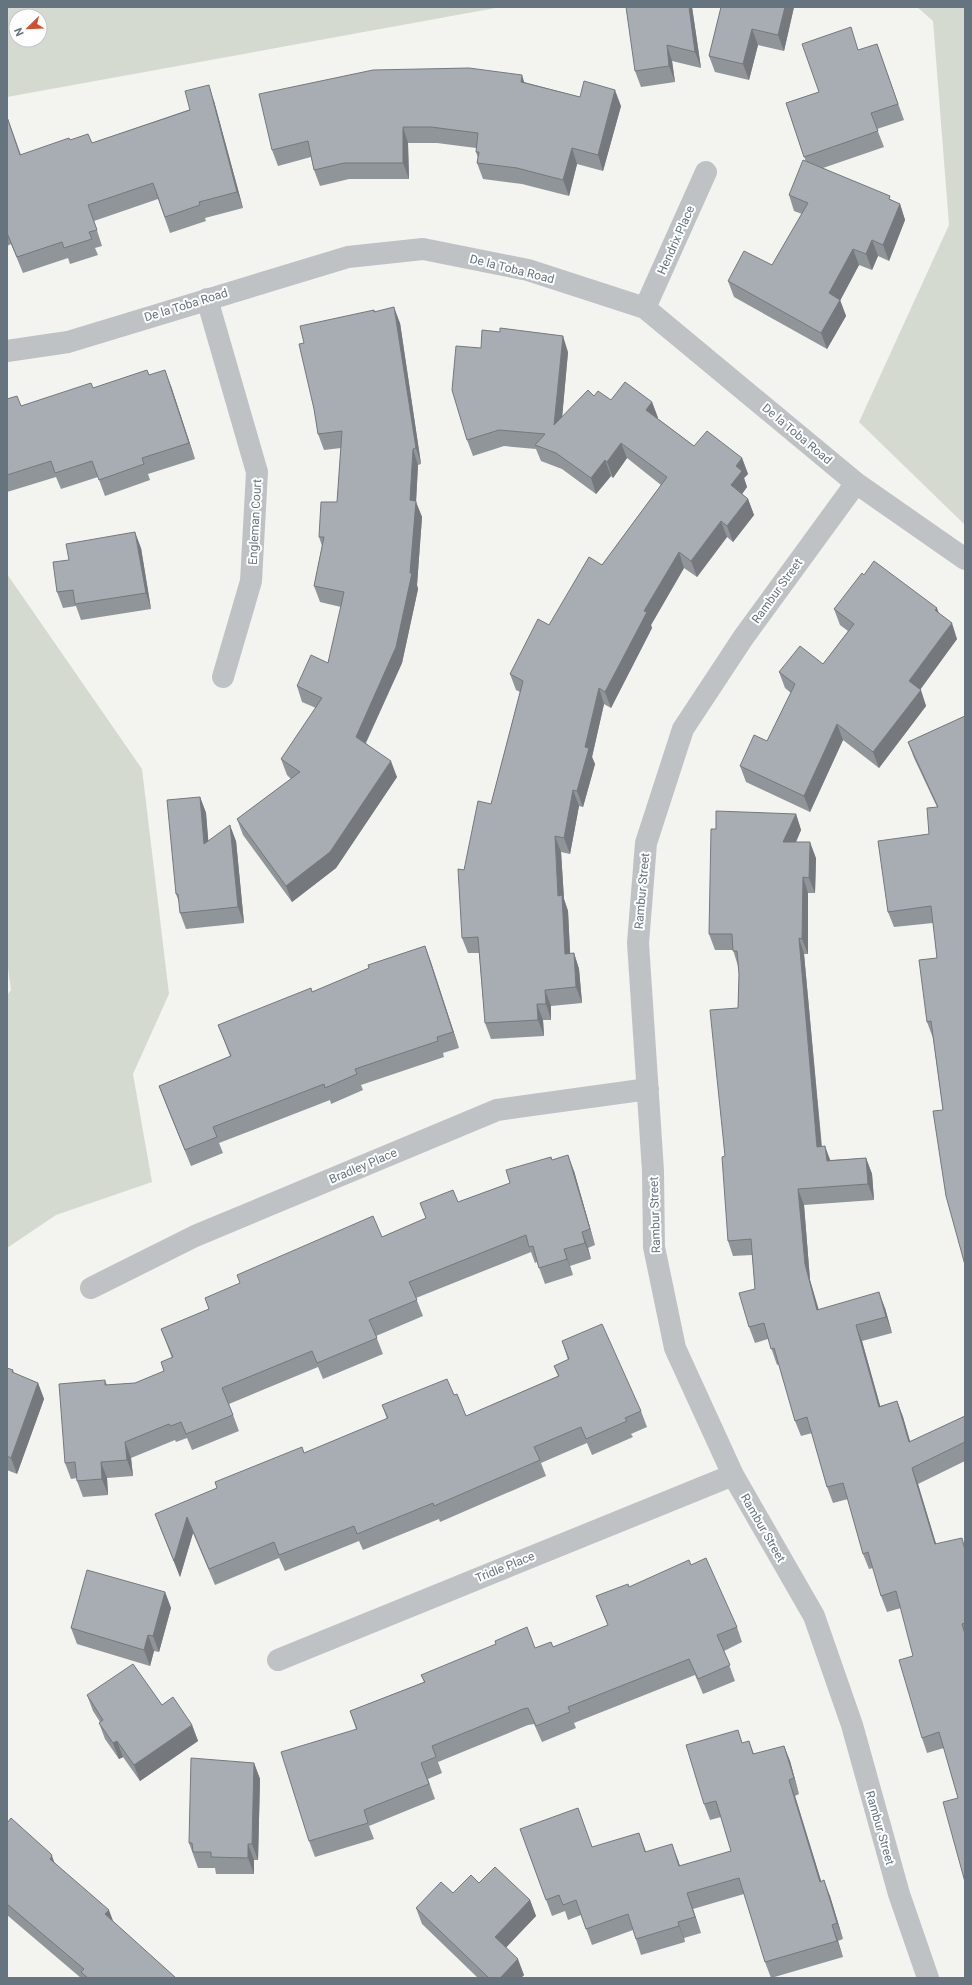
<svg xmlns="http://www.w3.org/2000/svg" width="972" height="1985" font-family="Roboto,sans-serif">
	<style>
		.green { fill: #d5dad1; fill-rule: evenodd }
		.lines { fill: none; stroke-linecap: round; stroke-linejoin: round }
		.street { stroke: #bfc2c5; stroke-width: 22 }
		.wall { fill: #909599 }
		.shaded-wall { fill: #75797d }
		.building { fill: #a7adb2; stroke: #75797d }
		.labels { text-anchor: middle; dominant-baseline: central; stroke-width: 4; stroke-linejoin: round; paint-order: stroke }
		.street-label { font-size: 12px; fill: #65747e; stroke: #fff }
	</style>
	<rect width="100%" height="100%" fill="#f3f3f0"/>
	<path class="green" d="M7,7h494l-494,90zM16,16h24v24h-24z
		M917,7h48v518l-106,-103 90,-197 -16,-204z
		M7,574l135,195 27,225 -36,80 19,108 -96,33 -49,33v-253l4,-5 -4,-29z"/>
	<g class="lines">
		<path class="street" d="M207,299l50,173 -6,109 -28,96
			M645,308l61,-136
			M7,351l61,-9 280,-85 75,-8 105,21 117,38 211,175 109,76
			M856,483l-113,155 -60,91 -37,114 -8,100 15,228 1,76 21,101 58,127 81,141 38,109 47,169 29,84
			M91,1288l104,-52 302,-126 151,-21
			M278,1660l455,-185"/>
	</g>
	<path class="wall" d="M692,7l9,61 -29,-7 3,21 -34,5 -6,-16z
		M721,7h73l-10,44 -26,-6 -9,35 -34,-8 -6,-16z
		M877,44l27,76 -27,9 7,18 -61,21 77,36 5,16 -16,41 -11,-5 -6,14 -13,-5 -19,35 6,16 -19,33 -93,-52 -6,-16 44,-16 30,-51 -8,-3 -5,-16 17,-33 -20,-59 33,-11z
		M524,82l56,15 41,9 -18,65 -26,-7 -8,32 -47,-12 -39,-5 -6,-16 1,-5 -2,-6v-4l-39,-5h-29l1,36h-60l-29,7 -6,-16 -3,-13 -33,9 -6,-16z
		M214,101l29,107 -38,10 1,3 -36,12 -12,-34 -64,22 8,25 -7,2 3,7 -28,9 -2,-6 -45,15 -12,-29 -4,2v-130l14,39 49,-15 22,3z
		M374,310l1,1 25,12 21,141 -3,1 -2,37 6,15 -5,68 1,4 -16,74 -36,80 31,34 -61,91 -44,34 -49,-67 -6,-16 54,-40 -4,-4 -6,-16 35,-51 -14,-6 -5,-16 31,-23 13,-56 -21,-5 -6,-16 8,-40 -3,-9 18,-35 4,-54 -17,2 -6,-16 -14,-91z
		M481,348l87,4 -6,65 32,-21 17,4 41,2 6,16h-1l37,28 48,12 6,16 -4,4 3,9 -5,7 6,5 6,16 -21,27 -6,-5 -30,40 -13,-9 -33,57 1,3 -41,80 -7,-4 -12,53 3,7 -12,43 -4,-1 -9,48 -9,-2 3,47 4,12 2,43 4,-1 5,16 3,34 -31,3v14h-8l1,16 -53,3 -6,-16 -6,-70h-11l-6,-15 2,-68 27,-66 29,-112 -4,-2 -6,-16 39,-49 53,-60 59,-80 -34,-27 -14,20 -2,-2 -15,18 -34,-25 -21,-8 -5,-12 -32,-3 -31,10 -6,-16z
		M149,375l22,11 24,73 -47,15 2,6 -45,16 -7,-19 -37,12 -5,-12 -49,15v-93l14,7z
		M141,548l10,61 -70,11 -5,-14 -13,2 -6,-16z
		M864,575l75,39 18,25 -37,50 6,17 -47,62 -36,-28 -33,72 -64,-30 -6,-16 27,-25 24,-48 -6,-5 -6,-16 44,-8 25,-33 -8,-6 -6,-16z
		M965,716l-22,394 -10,-72 -6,-16 10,-64 -4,-35 -39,4 -6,-15 41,-78 8,-27 -23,-49 -6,-16z
		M200,797l6,16 2,28h28l8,82 -58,6 -6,-16 -1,-11 -3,-8z
		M796,814l5,16 -5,12 20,16 -1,35h-7v61h-4l18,193 8,13 36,-2 6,16 2,26 -70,5 6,75 9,30 66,-2 7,25 -30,8 18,65 17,-5 6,16 7,25 55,-26v45l-47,23 18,60 29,4v334l-7,-84 -14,-50 -17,5 -5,-15 -9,-82 -12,-48 -14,4 -6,-16 -8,-28 -4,1 -6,-15 -15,-55 -15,4 -6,-16 -15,-54 -11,3 -6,-15 -16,-57 -2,1 -9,-26 -13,4 -6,-16 6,-38 -3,-34 -19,1 -5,-15 -3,-85 13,-148 1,-34 -1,-8 -5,-16h-18l-6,-16 7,-105z
		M425,946l34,102 -16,5 1,4 -83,28 2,5 -32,14 -1,-4 -111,43 4,10 -32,13 -26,-64 -6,-16 71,-30 -12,-31 94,-33z
		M552,1160l22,11 21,74 -7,3 3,11 -21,7 3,9 -28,9 -8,-22 -2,1 -4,-11 -115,46 7,18 -47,20 7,18 -60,25 -5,-12 -89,37 10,27 -47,19 -5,-12 -11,4 -1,-2 -44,18 2,18 -26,2 1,17 -25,2 -6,-16v-3l-6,1 -6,-16 40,-83 2,5 28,-2 29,-12 -3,-9 11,-4 -11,-29 48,-20 -4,-11 177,-61 44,-19 -6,-15 38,-1 52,-19z
		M562,1341l79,70 6,16 -16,7 2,3 -41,18 -5,-12 -46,20 5,13 -106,46 -1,-3 -76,31 -4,-9 -74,30 -6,-13 -64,27 -22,-52 -13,44 -19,-47 -6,-16 232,-95 -5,-14 72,-10 12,21 92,-40 -4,-10 14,-6z
		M7,1368l6,2 1,3 24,10 6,16 -27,75 -10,-4z
		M691,1565l46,62 5,15 -18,9 11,30 -32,13 -8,-19 -121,48 2,5 -34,14 -8,-18 -6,1 -90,37 4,11 -14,6 7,20 -66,27 5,13 -59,18 -6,-16 47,-112 -6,-18 74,-29 -3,-7 114,-27 18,-1 55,-21 -12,-30 33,-9z
		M165,1592l6,16 -12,44 -5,-1 -4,15 -73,-22 -6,-16z
		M87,1695l75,10 30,20 6,16 -58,40 -17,-24 -4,2 -14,-20 -6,-16 1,-1 -7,-11z
		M749,1741l5,13 30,-8 6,15 9,33 -4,2 26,85 9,15 13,43 -5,2 5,16 -72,21 -6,-16 -21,-68 -51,15 8,24 -17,5 1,4 -44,13 -8,-25 -41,15 -11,-30 -13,5 -3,-9 -13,5 -32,-87 72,18 54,5 32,8 2,6 51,-15 -10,-34 -11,3 -6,-16 39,-61z
		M254,1763l6,16 -2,81h-4v14h-38l-1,-6h-17l-9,-25z
		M7,1821l48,42 58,59 63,56h-95l-74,-63z
		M453,1893l77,7 6,16 -30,31 18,28 -3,3h-43l-56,-54 -6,-16z"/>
	<path class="shaded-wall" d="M689,7h3l9,61 -6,-16z
		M785,7h9l-10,44 -6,-16z
		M752,29l6,16 -9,35 -6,-16z
		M667,45l5,16 3,21 -6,-16z
		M522,75l5,16 -6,-9z
		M209,85l5,16 29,107 -6,-16z
		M615,90l6,16 -18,65 -5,-16z
		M403,127l5,16 1,36 -6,-16z
		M572,148l5,16 -8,32 -6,-16z
		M900,204l5,16 -16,41 -6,-16z
		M872,240l6,16 -6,14 -6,-16z
		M853,249l6,16 -19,36v-1l6,16 -19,33 -6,-16 8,-40z
		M394,307l6,16 21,141 -5,-16z
		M563,336l5,16 -8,89 -6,-16z
		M165,370l6,16 24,73 -6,-16z
		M652,402l6,16 -7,8 -5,-16z
		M621,443l6,15 -14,20 -6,-16z
		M413,449l5,16 -2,37 6,15 -5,68 1,4 -16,74 -41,90 -5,-16 54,-164v-73z
		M742,458l6,16 -4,4 3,9 -10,14 -6,-16 5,-19z
		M605,460l6,16 -15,18 -5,-16z
		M748,499l6,16 -21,27 -6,-16z
		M721,521l6,16 -30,40 -6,-16z
		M135,532l6,16 10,61 -5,-16z
		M679,552l5,16 -33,57 1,3 -41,80 -6,-16 39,-81z
		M937,608l6,16 -8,-14z
		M952,623l5,16 -42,58 -6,-16z
		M599,688l5,16 -12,53 3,7 -12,43 -6,-16 8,-44z
		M921,690l5,16 -47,62 -6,-16z
		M837,724l6,16 -33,72 -6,-16z
		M391,761l6,16 -61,91 -44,34 -6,-16z
		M573,790l6,16 -9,48 -6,-16z
		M200,797l6,16 4,47 -6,-16z
		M796,814l5,16 -12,28 -6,-16z
		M230,825l6,16 8,82 -6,-16z
		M555,836l6,16 3,47 4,12 3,59 -6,-16 -7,-58z
		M810,842l6,16 -1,35 -6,-15z
		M803,877l5,16v61l-6,-15z
		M799,938l5,16 19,209 -6,-16z
		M425,946l6,16 28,86 -6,-16z
		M574,953l5,16 3,34 -6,-16z
		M545,990l6,16v14l-5,-16z
		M537,1004l6,16 1,16 -6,-16z
		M825,1146l6,16 -4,-1z
		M568,1155l6,16 21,74 -5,-16z
		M866,1158l6,16 2,26 -6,-16z
		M798,1189l6,16 6,75 13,46 -6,-16 -12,-46z
		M582,1232l6,16 3,11 -6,-16z
		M564,1249l6,17 3,9 -6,-16z
		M879,1292l6,16 7,25 -6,-16z
		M856,1325l6,16 23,82 -6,-16z
		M38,1383l6,16 -27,75 -6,-16z
		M897,1401l6,16 12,41 -6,-16z
		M125,1442l6,16 2,18 -6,-16z
		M101,1462l6,16 1,17 -6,-16z
		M912,1468l6,16 23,76 -6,-16z
		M187,1517l6,16 -13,44 -6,-16z
		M165,1592l6,16 -12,44 -6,-16z
		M148,1635l6,16 -4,15 -6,-16z
		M192,1725l6,16 -58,40 -6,-16z
		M117,1741l6,16 -4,2 -6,-16z
		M784,1746l6,15 9,33z
		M254,1763l6,16 -2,81 -6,-16z
		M789,1780l6,16 31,101 -6,-15z
		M639,1833l6,16 6,19 -6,-16z
		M248,1844l6,16v14l-6,-16z
		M672,1844l6,16 7,22 -6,-16z
		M52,1856l6,16 -8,-13z
		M824,1880l6,16 13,43 -6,-16z
		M687,1893l6,16 8,24 -6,-16z
		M530,1900l6,16 -35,37 -6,-16z
		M109,1910l6,16 -10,-12z
		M678,1922l6,16 1,4 -6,-16z
		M832,1925l6,16 5,16 -6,-16z
		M518,1959l6,16 -3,3h-21z"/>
	<path class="building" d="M626,7h63l6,45 -28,-7 2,21 -34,5z
		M721,7h64l-7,28 -26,-6 -9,35 -34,-8z
		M851,27l7,23 19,-6 21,60 -27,9 7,18 -74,26 -18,-54 33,-11 -17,-48z
		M469,68l53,7 -1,7 59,15 4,-16 31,9 -17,65 -26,-7 -9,32 -46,-12 -40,-5 2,-11h-3l2,-19 -47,-6h-28v36h-59l-30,7 -6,-29 -36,9 -13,-56 114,-24z
		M209,85l28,107 -38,10 1,3 -35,12 -12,-34 -65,22 9,25 -8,2 3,7 -28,9 -2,-6 -45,15 -10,-24v-116l13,38 49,-17 1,2 18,-6 4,9 98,-33 -5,-19z
		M803,160l87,36 -1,3 11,5 -17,41 -11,-5 -6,14 -13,-5 -24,44 11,7 -19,33 -93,-52 16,-30 28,14 36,-62 -19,-8z
		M394,307l22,141 -3,1 -3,51 6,1 -6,72h2l-16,74 -40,90 35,24 -61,91 -44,34 -49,-67 63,-47 -19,-13 41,-61 -25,-12 14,-31 17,8 16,-71 -30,-6 10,-49h-5l2,-35h16l5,-71 -24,3 -4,-25 -15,-65 5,-1 -4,-17 74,-16v2z
		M500,328l63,8 -9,89 34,-35 6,6 4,-5 13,9 14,-18 27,20 -6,8 48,36 13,-15 35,27 -6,8 6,5 -11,14 17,14 -21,27 -6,-5 -30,40 -12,-9 -35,59 3,1 -42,80 -6,-4 -14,59 4,1 -12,43 -4,-1 -9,48 -9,-2 3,60 4,-1 3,59 9,-1 2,34 -31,3 1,14h-9l1,16 -53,3 -7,-86 -16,1 -4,-69 6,1 14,-69 13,3 32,-123 -13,-7 28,-55 11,6 40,-68 13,8 65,-88 -46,-34 -14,19 -2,-2 -14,18 -35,-25 -21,-8 10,-11 -46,-4 -32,10 -15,-50 4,-44 25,2 1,-18 18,2z
		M147,370l2,5 16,-5 24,73 -47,15 2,6 -45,16 -7,-19 -37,12 -4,-12 -44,14v-76l10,-3 4,10 70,-23 2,5z
		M135,532l11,61 -71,11 -2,-14 -16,2 -4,-30 16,-2 -3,-16z
		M874,561l63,47 -2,2 17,13 -43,58 12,9 -48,62 -36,-28 -33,72 -64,-30 14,-31 13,6 28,-57 -16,-12 21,-26 23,18 31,-40 -20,-15 28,-36 2,2z
		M965,716v549l-19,-69 -13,-85 10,-1 -12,-89 -4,1 -8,-62 18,-2 -6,-52 -43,6 -10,-71 51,-7 -2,-26 11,-1 -30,-65z
		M200,797l4,47 26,-19 8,82 -58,6 -2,-19h-2l-9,-94z
		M716,811l80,3 -13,28h27l-1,36 -6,-1 -1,62 -3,-1 18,209 8,-1 2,15 39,-3 2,26 -70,5 7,75 12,46 62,-18 7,25 -30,8 23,82 18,-6 12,41 56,-26v26l-53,26 23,76 27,-6 3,12v73l-3,1 3,10v248l-22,-80 15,-4 -19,-66 -17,6 -23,-78 14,-4 -17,-65 -15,5 -13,-44 -5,2 -20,-71 -16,4 -20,-70 -12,4 -21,-73 -3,1 -7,-26 -15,4 -10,-34 16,-4 -4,-50 -23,2 -6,-84 3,-1 -15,-146 28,-2 1,-34 -2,-23h-4l-1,-17h-23l2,-105h5z
		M425,946l28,86 -16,5 1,4 -83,28 2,5 -32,14 -1,-4 -111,43 4,10 -32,13 -26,-64 72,-30 -13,-31 93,-37 1,4 57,-24 -1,-3z
		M568,1155l22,74 -8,3 3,11 -21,6 3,10 -28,9 -6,-22 -4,1 -3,-12 -117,47 8,18 -48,20 8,18 -60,25 -5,-12 -90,37 11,27 -47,19 -5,-12 -10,4 -2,-2 -44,18 2,18 -26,2 1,17 -25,2 -2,-19 -10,1 -6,-79 46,-4v5l30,-2 29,-12 -3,-9 12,-5 -12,-28 48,-20 -4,-11 35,-15 -3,-8 136,-59 9,21 44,-19 -6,-15 33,-13 5,12 52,-19 -4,-13 45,-13 1,3z
		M602,1324l39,87 -16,7 2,3 -41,18 -5,-12 -47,20 6,13 -106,46 -1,-3 -76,31 -3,-8 -75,29 -5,-13 -65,27 -22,-52 -13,44 -19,-47 62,-26 -2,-6 87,-35 2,6 84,-35 -6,-13 65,-26 7,16 3,-1 9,22 93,-40 -5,-10 15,-7 -7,-18z
		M7,1368l6,2 -1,2 26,11 -27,75 -4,-2z
		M706,1558l31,69 -20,8 13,30 -32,14 -9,-20 -121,48 2,5 -34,14 -8,-18 -5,1 -91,37 4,11 -15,6 8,21 -65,26 4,13 -59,18 -28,-89 76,-23 -7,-18 75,-29 -4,-7 75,-31 -1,-3 32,-14 8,21 16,-6 2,5 55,-22 -12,-29 32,-12 1,3 60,-27 2,5z
		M87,1570l78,22 -12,44 -5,-1 -4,15 -73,-22z
		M133,1664l29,41 11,-8 19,28 -58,40 -17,-24 -4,2 -14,-20 4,-3 -16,-25z
		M738,1730l4,13 7,-2 4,13 31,-8 10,32 -5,2 31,102 4,-2 13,43 -5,2 5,16 -72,21 -26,-84 -52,15 8,24 -17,5 1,4 -43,13 -8,-25 -42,15 -10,-29 -13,5 -4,-10 -13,5 -26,-71 58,-21 14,39 47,-14 6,19 27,-8 7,22 52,-15 -15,-50 -12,3 -18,-59z
		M191,1758l63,5 -2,81h-4v14l-37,-1v-5h-18l-1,-9h-3z
		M11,1818l40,36 1,2 -2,3 59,51 -4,4 71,64h-88l-7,-6 3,-3 -77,-65v-83l1,1z
		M495,1867l35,33 -35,37 23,22 -18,19h-11l-73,-70 25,-26 12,11 18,-18 8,8z"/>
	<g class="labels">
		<g class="street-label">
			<text transform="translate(676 240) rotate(-66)">Hendrix Place</text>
			<text transform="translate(512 269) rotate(14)">De la Toba Road</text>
			<text transform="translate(186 305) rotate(-17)">De la Toba Road</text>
			<text transform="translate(797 434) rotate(40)">De la Toba Road</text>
			<text transform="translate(255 522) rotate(-87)">Engleman Court</text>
			<text transform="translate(777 591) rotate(-54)">Rambur Street</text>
			<text transform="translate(642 891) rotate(-85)">Rambur Street</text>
			<text transform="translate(363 1166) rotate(-23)">Bradley Place</text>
			<text transform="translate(655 1215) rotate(-92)">Rambur Street</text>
			<text transform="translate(763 1528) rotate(60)">Rambur Street</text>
			<text transform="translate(505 1567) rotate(-22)">Tridle Place</text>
			<text transform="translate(880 1828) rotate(74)">Rambur Street</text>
		</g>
	</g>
	<rect width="972" height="1985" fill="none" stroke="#65747e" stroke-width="16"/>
	<g transform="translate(28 28) rotate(247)"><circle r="19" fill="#ffffff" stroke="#c1c7cb"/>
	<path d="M0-3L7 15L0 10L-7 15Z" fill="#d15031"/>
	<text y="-6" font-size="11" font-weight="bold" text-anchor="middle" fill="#65747e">N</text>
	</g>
</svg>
